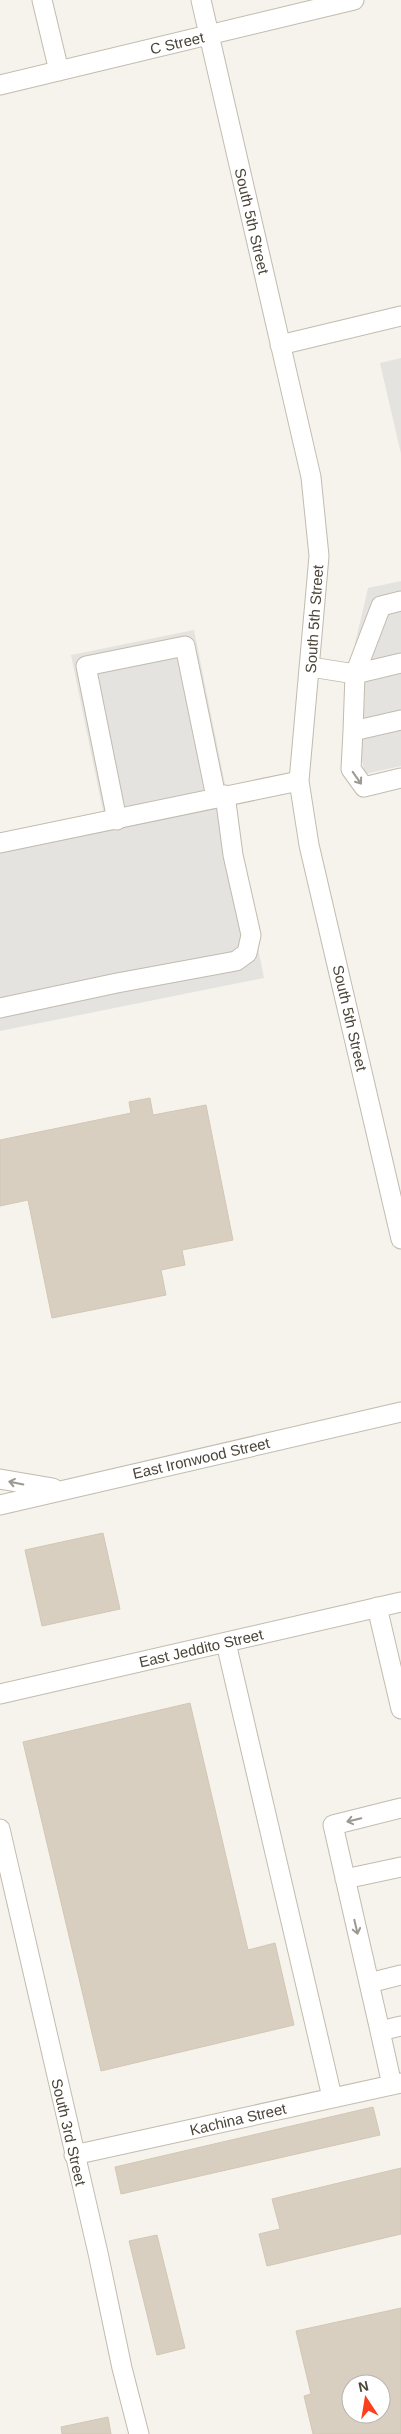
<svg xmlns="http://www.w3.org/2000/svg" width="401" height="2434" font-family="Arial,sans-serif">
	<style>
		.parking { fill: #e5e3e0 }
		.building { fill: #d8cfc1; stroke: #d3c7b4; fill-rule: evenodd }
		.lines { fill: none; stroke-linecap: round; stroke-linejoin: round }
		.minor-casing { stroke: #c2bbae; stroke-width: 21 }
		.minor { stroke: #fff; stroke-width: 19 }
		.oneway { stroke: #9c9892 }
		.labels { text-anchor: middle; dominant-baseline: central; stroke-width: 4; stroke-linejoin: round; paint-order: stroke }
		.street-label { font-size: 15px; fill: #4b4439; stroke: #fff }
	</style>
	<rect width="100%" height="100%" fill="#f6f3ec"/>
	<path class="parking" d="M401,358v96l-21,-91z
		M401,581v185l-36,8 -20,-88 23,-98z
		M194,630l70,348 -264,53v-194l104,-21 -33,-161z"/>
	<path class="building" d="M150,1098l3,17 53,-10 27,135 -51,10 3,15 -24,5 5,25 -114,23 -24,-118 -28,6v-66l131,-27 -2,-11z
		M103,1533l17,76 -78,17 -17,-76z
		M190,1703l58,247 27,-7 19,82 -193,46 -78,-329z
		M373,2107l7,28 -259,59 -6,-27z
		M401,2168v66l-134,32 -8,-32 21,-5 -8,-30z
		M157,2235l28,113 -28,7 -28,-114z
		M401,2308v126h-88l-9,-38 7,-2 -15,-63zM351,2384h30v30l-25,4 -1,-4h-4z
		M108,2417l3,17h-49l-1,-7z"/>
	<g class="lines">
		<g class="minor-casing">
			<path id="minor" d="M42,0l17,71
				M201,0l110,477 8,79 -20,225 10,64 92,394
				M0,85l354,-85
				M280,345l121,-29
				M311,667l44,7 -2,57 48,-11
				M355,674l26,-68 20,-5
				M355,674l46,-11
				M353,731l-2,38 13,18 37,-9
				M117,820l-31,-154 99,-20 31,151
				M0,843l299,-62
				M0,1008l117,-25 119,-22 11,-8 4,-18 -18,-80 -8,-60
				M0,1479l53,9
				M0,1505l401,-93
				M377,1607l24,102
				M226,1643l106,454
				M0,1694l401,-92
				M0,1829l98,424 24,115 17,66
				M345,1879l56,-12
				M369,1983l32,-8
				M380,2031l-47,-206 68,-17
				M392,2085l-12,-54 21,-5
				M74,2155l327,-72"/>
		</g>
		<use href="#minor" class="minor"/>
	</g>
	<defs><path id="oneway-shaft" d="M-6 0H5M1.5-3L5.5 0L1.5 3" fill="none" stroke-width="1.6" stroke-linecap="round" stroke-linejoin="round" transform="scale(1.25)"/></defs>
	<g class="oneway">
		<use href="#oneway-shaft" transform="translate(357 778) rotate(55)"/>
		<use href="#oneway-shaft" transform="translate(16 1483) rotate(-168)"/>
		<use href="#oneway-shaft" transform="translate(354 1820) rotate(166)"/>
		<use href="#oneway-shaft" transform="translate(356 1927) rotate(77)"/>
	</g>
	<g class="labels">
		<g class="street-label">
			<text transform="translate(177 43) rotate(-13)">C Street</text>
			<text transform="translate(252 221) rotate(77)">South 5th Street</text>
			<text transform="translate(314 619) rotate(-86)">South 5th Street</text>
			<text transform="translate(350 1018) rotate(77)">South 5th Street</text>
			<text transform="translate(201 1458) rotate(-13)">East Ironwood Street</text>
			<text transform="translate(201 1648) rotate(-13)">East Jeddito Street</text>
			<text transform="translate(238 2119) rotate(-13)">Kachina Street</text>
			<text transform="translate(69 2132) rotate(77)">South 3rd Street</text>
		</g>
	</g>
	<g transform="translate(366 2399) rotate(348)"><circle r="24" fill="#ffffff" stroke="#b7b4b0"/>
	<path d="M0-4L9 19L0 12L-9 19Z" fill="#fc3f1d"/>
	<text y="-8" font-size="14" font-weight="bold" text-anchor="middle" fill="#4b4439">N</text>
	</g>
</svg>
